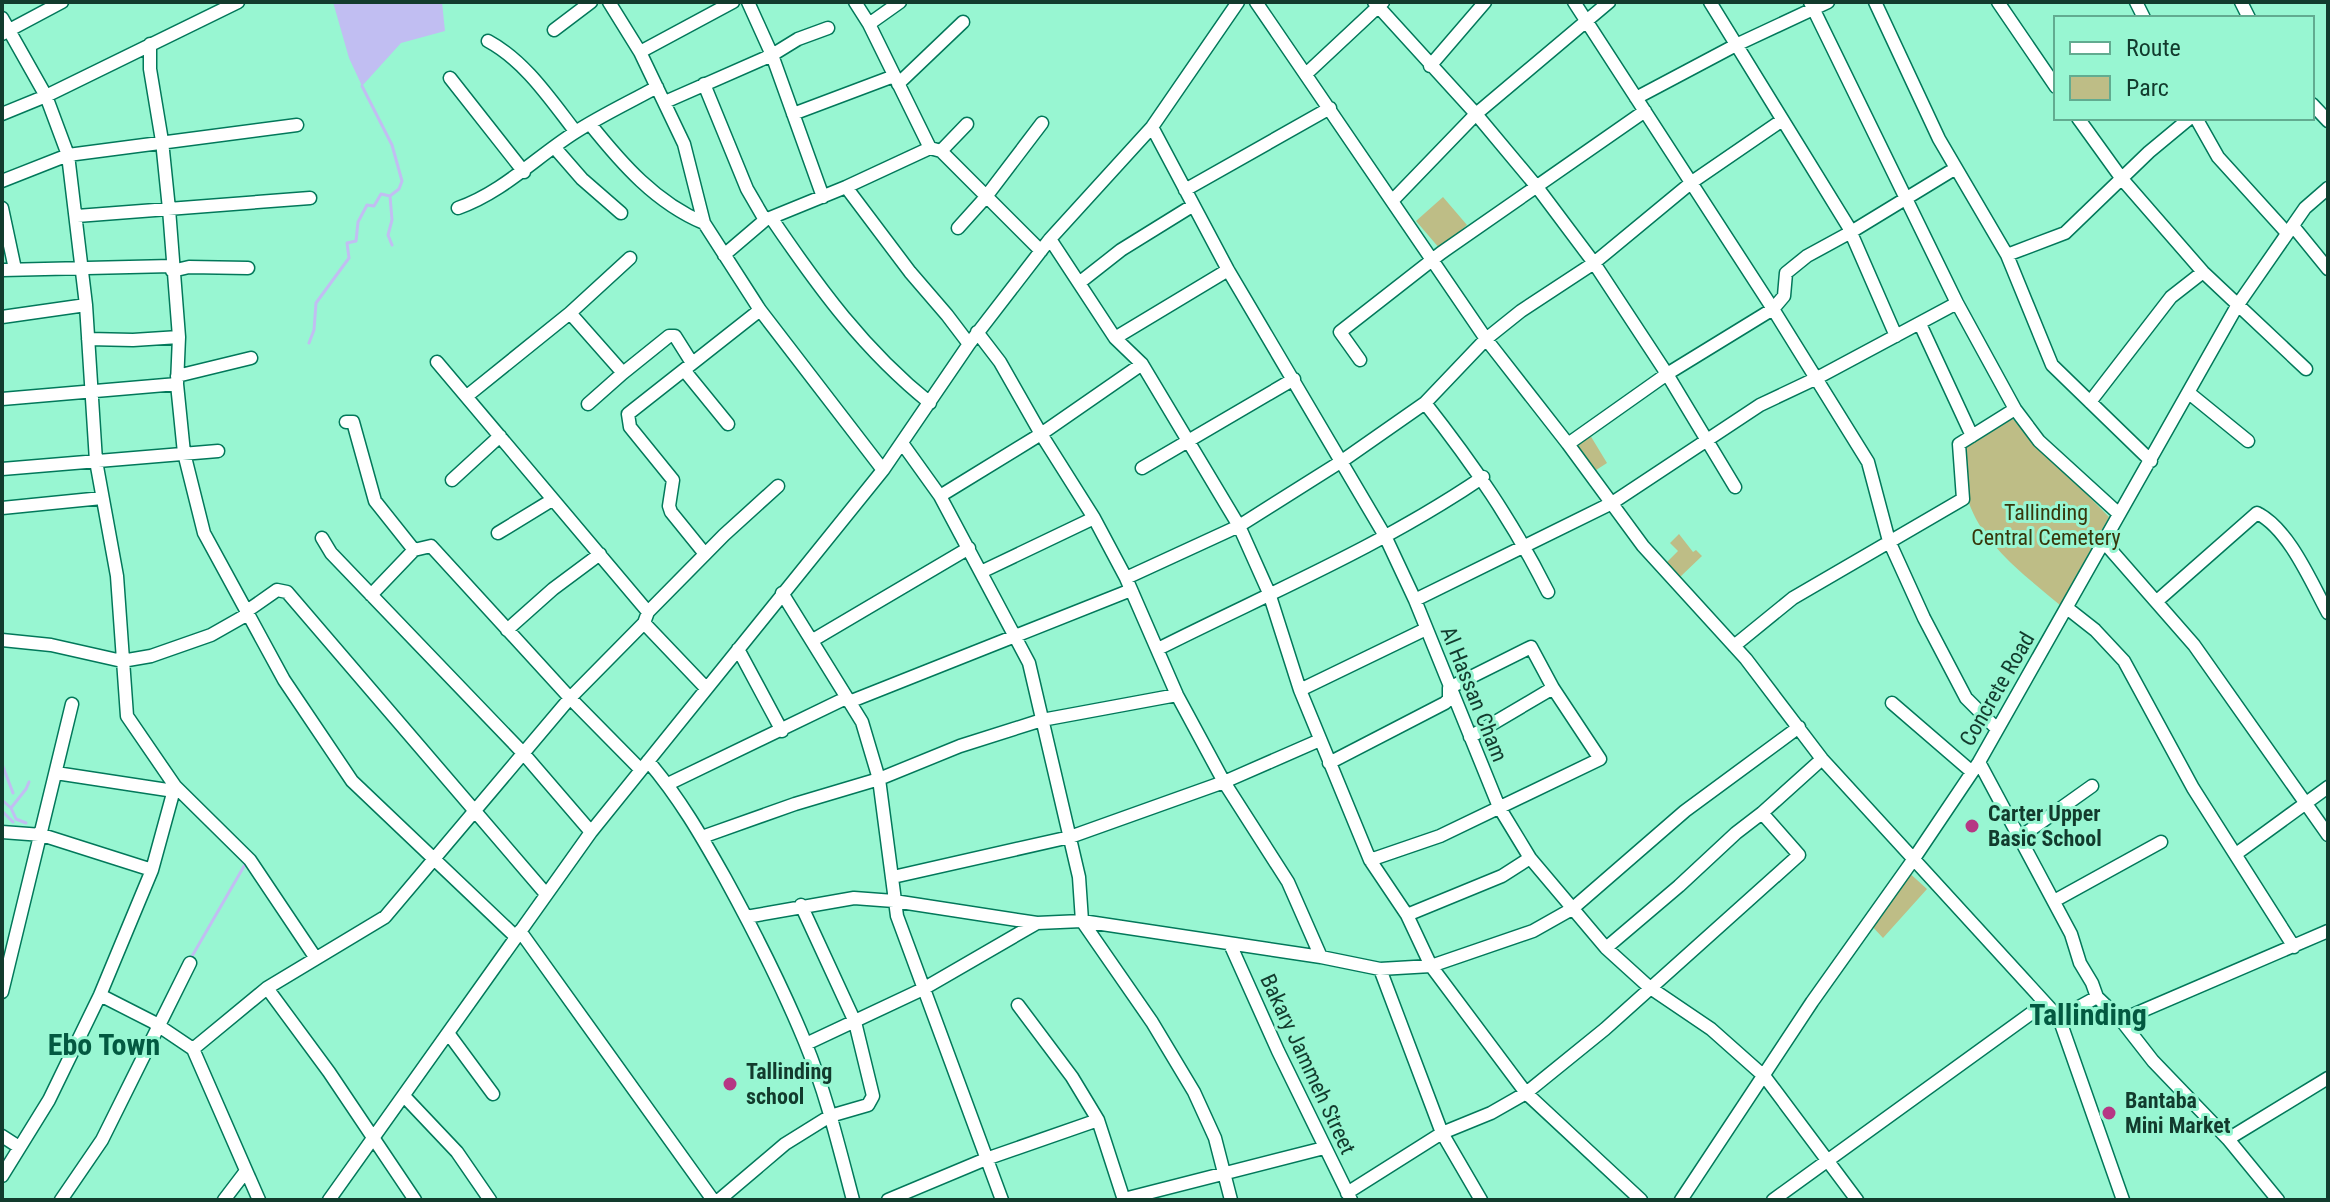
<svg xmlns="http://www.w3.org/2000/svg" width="2330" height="1202" font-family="'Roboto Condensed',sans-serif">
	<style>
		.green { fill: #bebd86 }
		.water { fill: #c1bef2 }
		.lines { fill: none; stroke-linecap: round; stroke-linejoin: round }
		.stream { stroke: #c1bef2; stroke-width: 3 }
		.minor-casing { stroke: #02785a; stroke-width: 15 }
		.minor { stroke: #fff; stroke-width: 12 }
		.poi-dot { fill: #b63784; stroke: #98f6d2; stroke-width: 3 }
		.labels { text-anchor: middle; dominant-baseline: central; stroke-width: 6; stroke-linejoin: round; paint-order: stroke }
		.park-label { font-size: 22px; fill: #37360b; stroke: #98f6d2 }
		.street-label { font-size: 22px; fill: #123b2d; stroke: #98f6d2 }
		.poi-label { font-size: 22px; font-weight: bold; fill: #123b2d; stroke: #98f6d2; text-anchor: start }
		.district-label { font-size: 30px; font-weight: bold; fill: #035941; stroke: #98f6d2 }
	</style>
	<rect width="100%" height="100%" fill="#98f6d2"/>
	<path class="green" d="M1443,197l24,28 -27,24 -24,-28z
		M2011,417l98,100 -49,88c-33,-28 -76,-59 -91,-102 -6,-16 -5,-38 -7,-56z
		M1590,435l17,28 -14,9 -17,-28z
		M1679,534l14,18 3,-2 6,6 -22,21 -14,-14 12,-12 -8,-8z
		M1906,870l21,19 -44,49 -13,-14z"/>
	<path class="water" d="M333,2h109l3,29 -44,12 -39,43 -13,-28z"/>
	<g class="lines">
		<path class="stream" d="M362,86l30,59 10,36 -3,8 -9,7 2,24 -4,15 4,10
			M309,343l5,-13 2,-27 33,-45 -2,-15 9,-2 2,-19 9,-17 7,1 7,-12 9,2
			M2,764l11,29
			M2,800l9,8 5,11 10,4
			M11,808l15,-19 3,-7
			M2,811l11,11
			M191,958l56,-97"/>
		<g class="minor-casing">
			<path id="minor" d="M609,2l31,50 44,92 20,79 56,87 123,160
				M748,2l24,53 51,142
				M855,2l14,22 61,124 11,3 100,100
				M1256,2l230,337 82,105 75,102 103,113 76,100 237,259 64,182
				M1374,2l102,112 61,73 57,76 73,111 68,113
				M1574,2l199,307 95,153 21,79 35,77 42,80 31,31
				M1710,2l138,224 48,110
				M1810,2l147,301 58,106 24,32 80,73
				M1875,2l64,137 68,116 45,110 99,96
				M1998,2l58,85
				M2136,2l8,16
				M2241,2l8,16
				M2,18l44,78 22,59 18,150 10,156 21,115 10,140 48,70 75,74 65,97
				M869,24l31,-22
				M554,30l37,-28
				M2,34l60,-32
				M488,41c37,20 62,58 87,90
				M150,44v25l12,72 7,68 10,128 -2,47 7,69 20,80 80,147 68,101 164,156
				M640,52l93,-50
				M1430,66l55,-64
				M1306,74l77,-72
				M450,78l74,94
				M704,84l43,105 18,31
				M898,84l65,-62
				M1636,98l100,-53 92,-43
				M665,102l107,-47 26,-16 30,-11
				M2312,104l16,17
				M2,114l44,-18 192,-94
				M793,114l101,-38
				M2078,118l44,61 81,93 103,97
				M2196,118l22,39 69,76
				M590,124c32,40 66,79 114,99
				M1152,127l76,143 157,266 30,64 84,207 31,51 76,90 43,39 62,42 54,48 92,123
				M555,148l27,31 39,34
				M941,151l26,-27
				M2,181l66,-26 229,-30
				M846,187l64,85 37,43 22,29
				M1185,190l145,-82
				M1393,200l83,-86 133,-112
				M2,208l13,61
				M458,208c45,-16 77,-50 116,-75 26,-17 56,-31 83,-46
				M77,216l233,-18
				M772,219c47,69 92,131 158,184
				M2293,226l35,43
				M958,228l27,-30 57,-75
				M1050,239l65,99 27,26 97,162 30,67 31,97 70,170 37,55 24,51 95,127 115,107
				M724,255l41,-35 81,-33 84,-39
				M2007,255l58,-22 84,-81 41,-34
				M2,270l170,-4
				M172,271l17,-4 59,1
				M1079,283l42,-33 71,-44
				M570,313l53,60
				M2,317l84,-12
				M1920,324l52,112
				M977,332l23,30 41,72 53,84 32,60 51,117 47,87 64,100 33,75
				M1115,338l113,-68
				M88,339l45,1 46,-3
				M1360,360l-20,-28 101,-79 204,-142
				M437,362l211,250
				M684,370l44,54
				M177,376l74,-18
				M2189,393l59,48
				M467,396l103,-83 60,-55
				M2,399l175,-15
				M2090,402l81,-105 32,-25
				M1425,403c48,61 88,119 123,189
				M588,404l35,-31 46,-37h6l17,27
				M346,422h7l22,79 39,49
				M902,443l38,53 89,167 50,214 3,44 70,101 42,70 21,46 16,62
				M1568,444l99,-70 106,-65 11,-13 2,-23 21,-17 44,-24 105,-64
				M1142,468l152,-89
				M2,469l216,-18
				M452,480l48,-44
				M940,496l101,-62 101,-70
				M2,508l100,-10
				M498,533l54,-33
				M322,538l9,15 192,200 68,79
				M2103,541l91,104 134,190
				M705,554l-34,-42 -2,-6 4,-26 -43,-53 -2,-13 132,-104
				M981,572l113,-54
				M1126,578l113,-52 103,-65 83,-58 61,-64 35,-28 73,-48 98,-81 89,-61
				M782,593l80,129 17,57 18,137 105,284
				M371,595l43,-45 17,-4 139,152 71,72
				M1415,600l197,-97 148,-98 57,-27 140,-75
				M2157,601l100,-88c32,16 54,69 71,100
				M2067,608l28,22 29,31 69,127 101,159
				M247,611l30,-21 10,2 259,302
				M644,623l61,64
				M507,630l46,-41 47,-35
				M2,640l49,5 71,16 29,-5 60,-21 37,-21
				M813,640l156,-92
				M1734,646l59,-48 170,-99 -4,-55 56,-35
				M738,649l44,82
				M1158,649c109,-55 224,-103 325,-172
				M1300,690l126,-61
				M849,702l282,-112
				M1892,703l80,69
				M1470,737l83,-49
				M648,761c31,36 54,76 77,117 29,53 57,108 80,164 21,51 34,105 48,158
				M1979,762l92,172 9,29 12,20 5,14 24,23 32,41 75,78 50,61
				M1329,763l116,-60 4,-4v-11l82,-41 22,41 47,71 -160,77 -70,24
				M56,773l118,18
				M668,784l178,-86
				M2,832l40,3 110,35
				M702,837l93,-33 84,-25 81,-33 82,-26 135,-25
				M2019,838l73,-52
				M2236,854l92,-67
				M893,877l177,-40 154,-55 96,-42
				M2054,901l107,-59
				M1407,915l95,-39 28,-18
				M746,917l108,-19 40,3 143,22 45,-2 239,36 59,12 51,-3 102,-35 39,-22 113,-98 114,-84
				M520,931l193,269
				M1230,944l48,107 73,149
				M1606,948l73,-62 57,-53 26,-20 60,-54
				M1380,969l62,164 39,67
				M267,988l62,84 86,128
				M2,992l70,-288
				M100,995l53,27 40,27 66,151
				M1018,1005l54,72 26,43 26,80
				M2059,1018l38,-21
				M2121,1020l207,-89
				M448,1033l45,61
				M806,1044l117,-55 114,-66
				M193,1049l74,-61 118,-71 185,-219 74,-75 4,-11 76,-77 54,-49
				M404,1096l53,56 33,48
				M2,1136l17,11
				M2228,1139l100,-61
				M2,1176l47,-76 51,-105 52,-125 23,-84
				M1347,1193l95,-60 49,-20 35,-20 79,-64 194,-174 -37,-42
				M1124,1199l200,-51
				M61,1200l41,-60 88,-177
				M224,1200l22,-29
				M329,1200l262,-368 292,-362 86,-126 81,-105 102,-112 86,-125
				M719,1200l66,-56 45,-28 38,-11 5,-9 -18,-74 -54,-117
				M888,1200l98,-41 112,-39
				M1681,1200l131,-198 101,-142 66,-98 258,-456 68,-98 23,-20
				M1773,1200l271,-196"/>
		</g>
		<use href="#minor" class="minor"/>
	</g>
	<g class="poi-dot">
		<circle cx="1972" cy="826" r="8"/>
		<circle cx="730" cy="1084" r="8"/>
		<circle cx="2109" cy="1113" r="8"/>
	</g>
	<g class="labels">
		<g class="park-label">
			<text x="2046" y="512">Tallinding<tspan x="2046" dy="25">Central Cemetery</tspan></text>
		</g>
		<g class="street-label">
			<text transform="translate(1997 689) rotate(-60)">Concrete Road</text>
			<text transform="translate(1474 694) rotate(68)">Al Hassan Cham</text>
			<text transform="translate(1308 1064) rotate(65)">Bakary Jammeh Street</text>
		</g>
		<g class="poi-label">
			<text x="1988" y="813">Carter Upper<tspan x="1988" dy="25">Basic School</tspan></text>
			<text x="746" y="1071">Tallinding<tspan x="746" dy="25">school</tspan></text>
			<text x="2125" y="1100">Bantaba<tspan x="2125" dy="25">Mini Market</tspan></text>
		</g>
		<g class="district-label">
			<text x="2088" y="1014">Tallinding</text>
			<text x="104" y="1044">Ebo Town</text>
		</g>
	</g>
	<rect width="2330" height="1202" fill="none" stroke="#123b2d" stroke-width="8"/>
	<rect x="2054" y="16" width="260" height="104" fill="#98f6d2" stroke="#62ab90" stroke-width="2"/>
	<rect x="2070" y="42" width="40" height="12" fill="#ffffff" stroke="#62ab90" stroke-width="2"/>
	<text x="2126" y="56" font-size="24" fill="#123b2d">Route</text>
	<rect x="2070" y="76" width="40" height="24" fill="#bebd86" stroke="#62ab90" stroke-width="2"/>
	<text x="2126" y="96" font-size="24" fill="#123b2d">Parc</text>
</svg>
